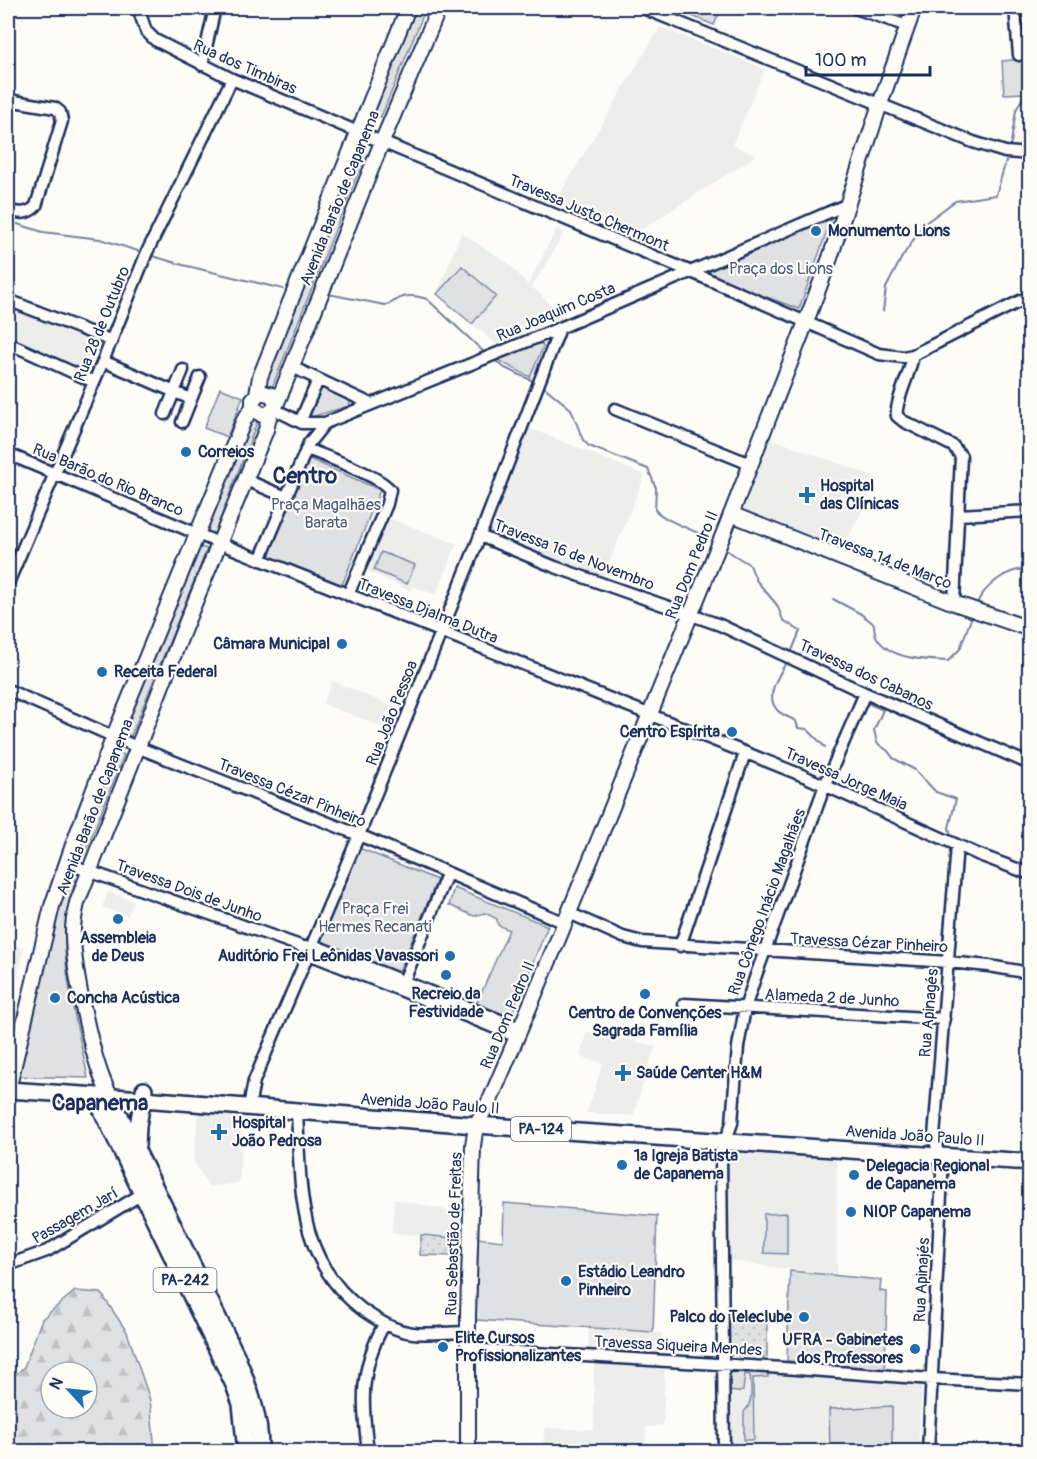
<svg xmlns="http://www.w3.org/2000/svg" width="1037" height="1459" font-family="Pangolin,sans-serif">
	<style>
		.built { fill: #edeeec }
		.grass { fill: url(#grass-dots); stroke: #7e88a0; stroke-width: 1.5 }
		.forest { fill: url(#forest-firs); stroke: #7e88a0; stroke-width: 1.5; fill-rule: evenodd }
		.green { fill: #e0e1e3; stroke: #7e88a0; stroke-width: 1.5 }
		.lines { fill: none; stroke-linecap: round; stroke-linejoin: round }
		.stream { stroke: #76819c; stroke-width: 2 }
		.street-casing { stroke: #1b2f5e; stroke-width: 15 }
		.secondary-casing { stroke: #1b2f5e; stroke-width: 18 }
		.primary-casing { stroke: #1b2f5e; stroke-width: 20 }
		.street { stroke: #fdfcf7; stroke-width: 10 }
		.secondary { stroke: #fdfcf7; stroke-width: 14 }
		.primary { stroke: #fdfcf7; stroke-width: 15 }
		.poi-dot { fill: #1f6fb2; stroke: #fdfcf7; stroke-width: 2 }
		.labels { text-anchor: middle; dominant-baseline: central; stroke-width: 4.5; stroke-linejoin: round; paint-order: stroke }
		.shield { fill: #fdfcf7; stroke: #5f6c8c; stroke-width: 1.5 }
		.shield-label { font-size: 15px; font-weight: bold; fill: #1b2f5e }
		.street-label { font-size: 16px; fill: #1b2f5e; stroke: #fdfcf7 }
		.poi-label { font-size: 16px; font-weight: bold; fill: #1b2f5e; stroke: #fdfcf7; text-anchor: start }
		.park-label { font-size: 16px; fill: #4c5c7f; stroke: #fdfcf7 }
		.district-label { font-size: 22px; font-weight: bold; fill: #1b2f5e; stroke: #fdfcf7 }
	</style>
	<defs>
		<pattern id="grass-dots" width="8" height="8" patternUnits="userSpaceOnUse" patternTransform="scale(1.5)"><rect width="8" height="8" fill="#e0e1e3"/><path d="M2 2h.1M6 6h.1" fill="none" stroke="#c0c1c5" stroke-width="1.8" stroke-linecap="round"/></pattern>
		<pattern id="forest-firs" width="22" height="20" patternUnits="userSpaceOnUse" patternTransform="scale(1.5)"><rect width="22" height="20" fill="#e0e1e3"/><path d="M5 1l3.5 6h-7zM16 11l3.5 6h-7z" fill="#c0c1c5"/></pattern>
	</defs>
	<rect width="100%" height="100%" fill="#fdfcf7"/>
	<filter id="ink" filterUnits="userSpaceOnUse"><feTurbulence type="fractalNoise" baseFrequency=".0167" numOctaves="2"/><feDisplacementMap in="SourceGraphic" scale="12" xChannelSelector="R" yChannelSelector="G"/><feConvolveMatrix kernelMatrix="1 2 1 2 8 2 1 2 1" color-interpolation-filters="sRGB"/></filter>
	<g filter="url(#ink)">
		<path class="built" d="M660,27l105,42 -33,76 25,10 -124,80 -78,-33z
			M557,228l7,5 -32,54 30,28 -66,29 -59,-50 24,-61 47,30 20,22z
			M8,307l91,35 -13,34 -78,-36z
			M527,427l118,48 -43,105 -118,-46z
			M767,437l111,41 -37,75 -104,-41z
			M386,517l71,27 -21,51 -24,-9 -2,5 -45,-21z
			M332,681l60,25 -9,21 -60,-23z
			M108,892l26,9 -6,15 -26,-9z
			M8,944l16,4 -16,70z
			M587,1032l21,3 47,11 -22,70 -46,-3 16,-50 -23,-6z
			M198,1110l45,2 -4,71 -30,4 -15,-25z
			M722,1145l115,11v120l-113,-16z
			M394,1199l61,13v26l-63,-5z
			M589,1328l73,5 -2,20 -72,-2z
			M594,1363l54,2 17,-1 -2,61 -17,2v19l74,2v4h-178l3,-24 49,2z
			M725,1368l197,16 -4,67h-193z"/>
		<path class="grass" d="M421,1235l34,3v18l-35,-1z
			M726,1323h41v34l-40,-2z"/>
		<path class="forest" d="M75,1291l26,2 26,39 23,68 5,51h-147v-69l16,-15 18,-48zM51,1372h36v36h-36z"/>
		<path class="green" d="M411,8h15l-45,109 -13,-5z
			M672,8h49l-7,17z
			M1023,59l2,34 -21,1 -2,-33z
			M351,152l13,6 -93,232 -12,-5z
			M829,216l2,4 -32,89 -96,-36 1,-5z
			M462,266l34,30 -24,28 -35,-30z
			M541,341l2,6 -13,30 -34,-18z
			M312,382l39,18 -2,6 -38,11 -12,-5z
			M220,388l23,9 -16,40 -23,-9z
			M247,416l11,4 -44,115 -12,-6z
			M305,457l75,33 -38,95 -75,-30z
			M195,545l12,4 -76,187 -10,-4z
			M381,552l34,13 -8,19 -33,-14z
			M111,750l13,5 -41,103 -11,-5z
			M357,847l80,33 -40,96 -81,-31z
			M65,875l11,4c-2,9 -6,18 -8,27 -11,52 10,120 20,172l-79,-2z
			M454,888l94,38 -39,95 -34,-14 34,-77 -11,-5 -1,-6 -12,-6 -11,3 -25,-11z
			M504,1203l153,13 -4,116 -177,-12 2,-82 25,3z
			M787,1213v41l-23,-1v-39z
			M790,1271l91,9 -1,11 7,1 -2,77 -98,-8z
			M729,1370l39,1v6l-15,1 1,62h-10v-28c10,-10 7,-24 6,-37l-5,-1 -2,17 -4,1 -12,-1v-19z
			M892,1406v43h-62l-1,-40z"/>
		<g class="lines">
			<path class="stream" d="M1011,143l5,-33 7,-13
				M8,221l35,11 57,7 44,14
				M149,255l34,10 100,24
				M328,294l57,11c7,-1 9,-4 15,-7 9,-4 18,-2 27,1l59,55
				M883,311l3,-23 16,-31 22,-33 31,-23 41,-6 10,-34
				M493,359l12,9 30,14
				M543,386l28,23 12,31 6,6 59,23 8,19 -1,22c12,12 36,19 52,27
				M723,548l27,17 6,15 21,25 6,15 17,11 -9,22
				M833,599l28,15 13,10c0,4 1,10 3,14 14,22 48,22 71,23l12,-12 12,-33
				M976,605c8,-18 32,-39 54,-35
				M787,661c-7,13 -24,35 -9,50 4,4 13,7 18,10l2,7 9,1 18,18
				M865,702l18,8 -9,20 3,13 11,8 5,7 22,12 21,22 20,7 -7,29 2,8"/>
			<g class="street-casing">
				<path id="street" d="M138,8l8,23 9,9 77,39 457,192 190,83 24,3 10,-2 117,-59
					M643,8l330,134 32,10 25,2
					M855,8l52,18
					M1015,8l4,47
					M202,65l13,-57
					M8,100l47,8 5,4 2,9 -26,85c-9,9 -16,7 -28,5
					M8,300l104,41
					M8,343l86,39
					M913,355c-2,17 -19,49 -16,61l6,5 50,25 8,10 -7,147
					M103,361l88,38
					M292,367l79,37
					M274,409l28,14h23l235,-95 288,-124
					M615,409l135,55
					M165,414l18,-44
					M182,422l18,-45
					M300,422l18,-42
					M307,449c19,8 72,26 83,41l-3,14 -39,91
					M8,454l211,89 585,233 173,78 53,20
					M246,480l40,17
					M959,515l71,-4
					M480,536l75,31 165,58 145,68 165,71
					M260,560l49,-117 16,-20
					M8,583l95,-222 44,-109 85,-173
					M8,690l129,57 222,88 206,88
					M66,863l237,84 6,7 162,64 46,19
					M569,913l54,24 19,5 306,20 41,4 41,7
					M680,946l65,-193
					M306,947l7,-2 207,83
					M402,986l45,-112
					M684,1004l260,15
					M249,1107l5,-26 105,-246 121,-299 80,-208
					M297,1112c4,75 -1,149 67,199 15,10 31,20 49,22 18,2 37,-1 55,-1
					M8,1265l39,-14 100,-60
					M468,1349l315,19 149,11 98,5
					M368,1452c-6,-52 -9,-81 16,-128
					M724,1452l-3,-298 11,-31 6,-76 7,-39 10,-30 70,-193 40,-92
					M928,1452l14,-277 -1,-12 -7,-26 23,-292"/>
			</g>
			<g class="secondary-casing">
				<path id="secondary" d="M257,394l3,-17 148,-369
					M275,401l-3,-6 -11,-3 -8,7v8l9,8c13,-1 15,-14 20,-24l100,-249 57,-134
					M731,514l223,89 76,26
					M8,1090l44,-184 21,-61 41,-109 130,-316 9,-13
					M111,1097c-18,-29 -39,-132 -38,-167 0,-9 2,-18 4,-27l108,-277 81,-196 4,-17
					M468,1452v-137l5,-169 3,-21 15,-27 68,-161 166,-407 76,-195 29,-77 50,-154 34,-96"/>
			</g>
			<g class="primary-casing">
				<path id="primary" d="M8,1090l135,9 333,26 554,37
					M95,1096l139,289 7,19 5,48
					M111,1097l126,260c12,31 24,61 23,95
					M137,1146l1,-20 6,-36"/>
			</g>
			<use href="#street" class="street"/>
			<use href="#secondary" class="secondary"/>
			<use href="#primary" class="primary"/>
		</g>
	</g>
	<g class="poi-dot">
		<circle cx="816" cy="231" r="6"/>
		<circle cx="186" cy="452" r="6"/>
		<path d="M804 486h6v6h6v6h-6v6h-6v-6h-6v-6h6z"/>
		<circle cx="342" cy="644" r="6"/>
		<circle cx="102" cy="672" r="6"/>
		<circle cx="732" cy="732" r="6"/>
		<circle cx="118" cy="919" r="6"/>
		<circle cx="450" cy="956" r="6"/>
		<circle cx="446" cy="975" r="6"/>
		<circle cx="645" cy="994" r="6"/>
		<circle cx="55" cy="998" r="6"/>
		<path d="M620 1064h6v6h6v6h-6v6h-6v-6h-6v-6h6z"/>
		<path d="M216 1123h6v6h6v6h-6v6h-6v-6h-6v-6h6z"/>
		<circle cx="622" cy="1165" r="6"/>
		<circle cx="854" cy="1175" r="6"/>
		<circle cx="851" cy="1212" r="6"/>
		<circle cx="566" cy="1281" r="6"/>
		<circle cx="804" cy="1317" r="6"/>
		<circle cx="443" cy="1347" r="6"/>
		<circle cx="915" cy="1349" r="6"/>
	</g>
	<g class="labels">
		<g class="shield">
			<rect x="511" y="1117" width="60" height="24" rx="4.5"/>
			<rect x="153.5" y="1268" width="63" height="24" rx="4.5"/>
		</g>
		<g class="shield-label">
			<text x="541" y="1129">PA-124</text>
			<text x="185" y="1280">PA-242</text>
		</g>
		<g class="street-label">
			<text transform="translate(245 67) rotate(24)">Rua dos Timbiras</text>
			<text transform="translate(340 198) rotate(-68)">Avenida Barão de Capanema</text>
			<text transform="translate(589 213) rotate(23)">Travessa Justo Chermont</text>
			<text transform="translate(556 312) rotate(-23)">Rua Joaquim Costa</text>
			<text transform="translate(102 324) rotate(-68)">Rua 28 de Outubro</text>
			<text transform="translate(108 480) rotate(23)">Rua Barão do Rio Branco</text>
			<text transform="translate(574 555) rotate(21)">Travessa 16 de Novembro</text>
			<text transform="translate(885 559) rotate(21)">Travessa 14 de Março</text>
			<text transform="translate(692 565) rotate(-68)">Rua Dom Pedro II</text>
			<text transform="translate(428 611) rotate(22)">Travessa Djalma Dutra</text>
			<text transform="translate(866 675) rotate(25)">Travessa dos Cabanos</text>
			<text transform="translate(392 713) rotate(-68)">Rua João Pessoa</text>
			<text transform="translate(846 779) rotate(24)">Travessa Jorge Maia</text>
			<text transform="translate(292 793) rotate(22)">Travessa Cézar Pinheiro</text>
			<text transform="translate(95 807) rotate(-69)">Avenida Barão de Capanema</text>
			<text transform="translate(189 891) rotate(20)">Travessa Dois de Junho</text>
			<text transform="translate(767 902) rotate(-70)">Rua Cônego Inácio Magalhães</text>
			<text transform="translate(869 943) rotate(3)">Travessa Cézar Pinheiro</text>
			<text transform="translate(832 998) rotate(3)">Alameda 2 de Junho</text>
			<text transform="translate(929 1013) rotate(-85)">Rua Apinagés</text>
			<text transform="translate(508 1015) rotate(-67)">Rua Dom Pedro II</text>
			<text transform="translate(430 1104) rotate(4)">Avenida João Paulo II</text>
			<text transform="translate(915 1136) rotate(4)">Avenida João Paulo II</text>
			<text transform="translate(75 1216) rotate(-30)">Passagem Jarí</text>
			<text transform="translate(454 1234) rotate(-88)">Rua Sebastião de Freitas</text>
			<text transform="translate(922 1280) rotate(-87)">Rua Apinajés</text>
			<text transform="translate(678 1346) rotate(3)">Travessa Siqueira Mendes</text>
		</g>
		<g class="poi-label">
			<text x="828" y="231">Monumento Lions</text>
			<text x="198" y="452">Correios</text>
			<text x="820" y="486">Hospital<tspan x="820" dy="18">das Clínicas</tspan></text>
			<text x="330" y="644" text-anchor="end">Câmara Municipal</text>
			<text x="114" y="672">Receita Federal</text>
			<text x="720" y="732" text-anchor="end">Centro Espírita</text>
			<text x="118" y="938" text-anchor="middle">Assembleia<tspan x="118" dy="18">de Deus</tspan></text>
			<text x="438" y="956" text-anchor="end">Auditório Frei Leônidas Vavassori</text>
			<text x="446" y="994" text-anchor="middle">Recreio da<tspan x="446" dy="18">Festividade</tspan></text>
			<text x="67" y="998">Concha Acústica</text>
			<text x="645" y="1013" text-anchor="middle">Centro de Convenções<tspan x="645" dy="18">Sagrada Família</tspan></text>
			<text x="636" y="1073">Saúde Center H&amp;M</text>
			<text x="232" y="1123">Hospital<tspan x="232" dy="18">João Pedrosa</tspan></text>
			<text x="634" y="1156">1ª Igreja Batista<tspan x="634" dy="18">de Capanema</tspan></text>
			<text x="866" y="1166">Delegacia Regional<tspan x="866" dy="18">de Capanema</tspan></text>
			<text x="863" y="1212">NIOP Capanema</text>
			<text x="578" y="1272">Estádio Leandro<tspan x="578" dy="18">Pinheiro</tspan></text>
			<text x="792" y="1317" text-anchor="end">Palco do Teleclube</text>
			<text x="455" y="1338">Elite Cursos<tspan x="455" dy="18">Profissionalizantes</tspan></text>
			<text x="903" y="1340" text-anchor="end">UFRA - Gabinetes<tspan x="903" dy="18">dos Professores</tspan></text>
		</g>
		<g class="park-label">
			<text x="781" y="269">Praça dos Lions</text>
			<text x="326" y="505">Praça Magalhães<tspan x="326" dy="18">Barata</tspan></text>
			<text x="375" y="909">Praça Frei<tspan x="375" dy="18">Hermes Recanati</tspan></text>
		</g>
		<g class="district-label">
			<text x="305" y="476">Centro</text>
			<text x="100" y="1103">Capanema</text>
		</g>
	</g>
	<rect width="1037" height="1459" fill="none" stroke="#fdfcf7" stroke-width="30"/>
	<rect x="15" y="15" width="1007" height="1429" fill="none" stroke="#1b2f5e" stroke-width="2" filter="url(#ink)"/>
	<g transform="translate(69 1390) rotate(297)"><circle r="28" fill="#fdfcf7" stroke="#a3aaba" stroke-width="1.5"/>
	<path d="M0-4.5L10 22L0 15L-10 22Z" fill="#1f6fb2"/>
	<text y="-9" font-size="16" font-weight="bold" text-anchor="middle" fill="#1b2f5e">N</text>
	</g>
	<path d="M806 66v9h124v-9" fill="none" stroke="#1b2f5e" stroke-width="3"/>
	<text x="815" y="66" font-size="18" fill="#1b2f5e" stroke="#fdfcf7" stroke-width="4.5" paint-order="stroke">100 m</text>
</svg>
